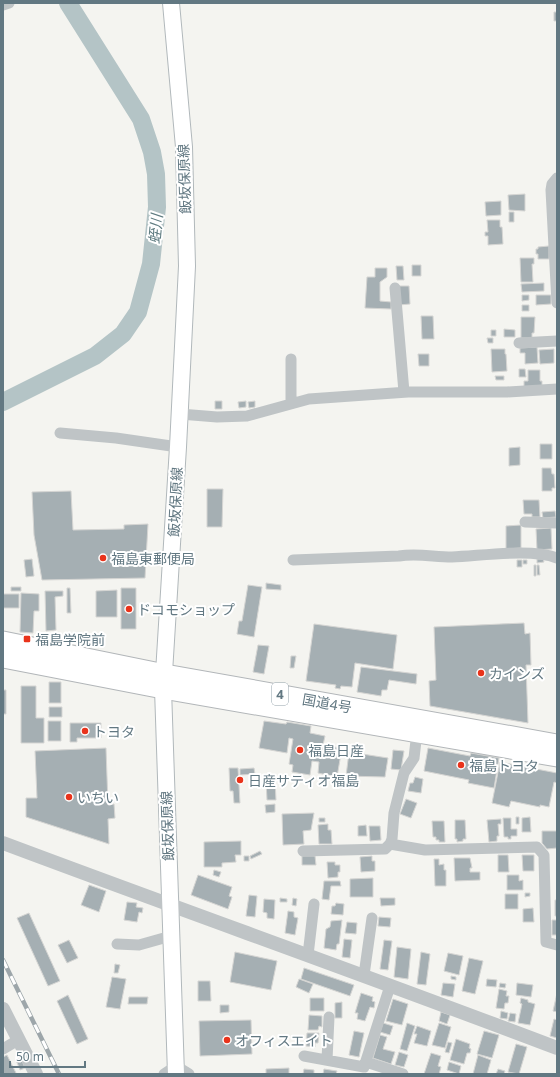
<svg xmlns="http://www.w3.org/2000/svg" width="560" height="1077" font-family="'Noto Sans','Noto Sans JP',sans-serif">
	<style>
		.lines { fill: none; stroke-linecap: round; stroke-linejoin: round }
		.river { stroke: #b4c4c6; stroke-width: 18 }
		.building { fill: #a5afb3; stroke: #d5d5d3 }
		.secondary-casing { stroke: #b1b8bb; stroke-width: 18 }
		.trunk-casing { stroke: #b2b6b9; stroke-width: 21 }
		.minor { stroke: #bfc4c6; stroke-width: 11 }
		.tertiary { stroke: #bfc4c6; stroke-width: 14 }
		.secondary { stroke: #fff; stroke-width: 16 }
		.trunk { stroke: #fff; stroke-width: 19 }
		.rail-casing { stroke: #9da6aa; stroke-width: 4.5 }
		.rail { stroke: #fff; stroke-width: 3; stroke-dasharray: 9; stroke-linecap: butt }
		.poi-dot { fill: #e9331b; stroke: #fff; stroke-width: 1.5 }
		.labels { text-anchor: middle; dominant-baseline: central; stroke-width: 4; stroke-linejoin: round; paint-order: stroke }
		.shield { fill: #fff; stroke: #91a0a8; stroke-width: 1 }
		.shield-label { font-size: 13px; font-weight: bold; fill: #627882 }
		.street-label { font-size: 14px; fill: #627882; stroke: #fff }
		.poi-label { font-size: 14px; fill: #627882; stroke: #fff; text-anchor: start }
		.water-label { font-size: 15px; font-style: italic; fill: #5e7b80; stroke: #fff }
	</style>
	<rect width="100%" height="100%" fill="#f4f4f0"/>
	<g class="lines">
		<path class="river" d="M3,402l92,-46 28,-22 15,-22 13,-48 6,-57 -1,-33 -4,-22 -11,-33 -73,-116"/>
	</g>
	<path class="building" d="M554,12h3v9h-3z
		M525,194v17l-16,-1 -1,-15z
		M501,201v14l-15,1 -1,-14z
		M509,212h5v10h-5z
		M487,220h13v7h2l1,17 -15,1v-9h-3v-4h3z
		M549,246v13h-11v-5h-2v-5h2v-2z
		M520,258h14v6h-2l1,18h-12z
		M412,265h9v11h-9z
		M396,266h7l1,14h-7z
		M375,268h12v9l-7,5v19l11,1v7l-26,-1 2,-31h8z
		M544,283v8l-22,1 -1,-8z
		M399,286h10l1,18 -11,1z
		M522,295h7v5l-7,1z
		M536,295h15v9l-15,1z
		M522,305h7v6h-7z
		M421,316h12l1,23h-12z
		M521,317h14l-1,16h-2v5h-11z
		M504,329l11,1v7h-11z
		M491,330h5v6h-5z
		M487,338h6v5h-5z
		M537,347l1,16 -13,1v-11h-5v-5z
		M491,349h14v5h1l1,17 -15,1z
		M554,349v14l-14,1 -1,-14z
		M418,354h11v12h-10z
		M519,369h6l1,8h-7z
		M528,370h12v11h2v5l-18,1v-6h4z
		M495,376h9v4h-8z
		M215,401h7v8h-7z
		M246,401v6l-7,1 -1,-6z
		M255,401v6l-6,1 -1,-6z
		M540,444h12v15h-12z
		M520,447v18l-11,1v-18z
		M542,468h9l1,6h2l1,14h-3v3h-10z
		M207,489h16l-1,38h-15z
		M71,491l2,39 51,-1v-4l24,-1 -3,54 -103,2 -8,-45 -2,-43z
		M523,500h16l1,17h-8v-3h-8z
		M555,511l1,6 -13,1 -1,-6z
		M521,525v23l-15,1v-23z
		M551,528l1,21 -15,1 -1,-21z
		M32,559l2,17 -8,1 -2,-17z
		M537,559h6l1,3 -7,1z
		M517,560h5v7h-5z
		M523,560h4v4h-4z
		M534,565h2v11h-2z
		M537,565h2l1,10h-3z
		M266,583l15,2v5l-15,-1z
		M248,585l14,2 -8,50 -17,-3 2,-13h3z
		M11,587h10v4h-10z
		M67,588h3l1,25h-4z
		M121,588h15v41h-15z
		M117,590v27h-21v-26z
		M45,591h18v5l-8,1 1,33 -10,1z
		M21,593l18,1v17h-5l-1,22 -13,-1z
		M3,594h16v14h-16z
		M524,623l1,11 5,-1 1,32h-5l2,58 -98,-17 -1,-25 7,-1 -2,-53z
		M314,624l83,11 -4,34 -38,-6 -3,24 -11,-1 -1,3 -5,-1 1,-3 -30,-4z
		M258,645l11,1 -5,28 -11,-2z
		M291,656h5l-2,12h-4z
		M361,667l56,7 -1,10 -27,-4 -2,10h-5l-1,6 -24,-4z
		M49,682h12v21h-12z
		M21,686h15v32h8v25h-23z
		M3,690h3v24h-3z
		M49,707h13v10h-13z
		M48,721h13v20h-13z
		M264,721l22,3 1,-2 24,4 -1,7 15,3 -2,9 19,3 -5,29 -19,-4 1,-11 -7,-1 -2,14 -18,-3 1,-7 -4,-1 4,-25 -4,-1 -2,15 -28,-5z
		M70,723h31v15h-24v4h-7z
		M106,748l2,57 6,-1 1,14 -7,1 1,25 -83,-27v-19h11l-2,-47z
		M428,748l42,8 1,-3 28,5 -5,30 -26,-5 1,-3 -45,-9z
		M393,750l11,1 -3,19 -10,-1z
		M349,752l39,6 -3,19 -39,-1z
		M500,762l57,11v10l-3,-1 -5,25 -9,-2v2l-29,-6 -2,6 -17,-4z
		M229,768h9l2,35h-6l-1,-12h-3z
		M254,768l1,6 -15,1v-6z
		M415,777l8,2 -2,14 -13,-2 2,-8h3z
		M266,780h9l1,20h-9z
		M406,799l11,4 -6,15 -11,-4z
		M275,804v8l-9,1 -1,-8z
		M314,813l-3,17 -8,1 1,13 -21,1 -1,-31z
		M516,817h3v7h-3z
		M530,817l1,15h-9v-14z
		M319,818h6v4h-6z
		M503,818h8v11h6v7h-6v3h-3v-2h-4z
		M501,819v5h-3l1,12h-2v5l-8,1 -2,-22z
		M455,820h10l1,19h-3v2l-6,1v-3h-2z
		M432,821h12l1,21h-6v-2h-3v-3h-3z
		M328,824v6h3l1,14h-13l-1,-19z
		M366,825l1,11h-9v-10z
		M369,826h11l1,14 -11,1z
		M542,831h15v17l-10,1 -5,-6z
		M241,841v14h-6l1,7 -14,1v4h-18v-25z
		M260,851l2,3 -11,5 -1,-3z
		M498,855h10l1,17h-11z
		M522,855h12v16h-11z
		M244,856h5v5h-5z
		M302,856h13l1,9h-14z
		M372,856v5h3v10l-14,1 -1,-15z
		M454,858h16l2,10h-2v4h10v8l-25,1z
		M434,859h5v6l5,-1v6h2v16h-11z
		M327,862h8v3h5v7h-2v5l-10,1z
		M214,870l7,2 -2,5 -6,-2z
		M198,875l34,12 -3,9 3,1 -4,12 -37,-14z
		M507,875h12v6l4,-1v10h-16z
		M373,878v19h-23v-18z
		M324,881h16l1,5h-10l-2,14 -7,-1z
		M89,885l17,6 -7,21 -18,-7z
		M525,893h5v3l-5,1z
		M505,894h13v15h-13z
		M249,895l8,1 -2,21 -9,-1z
		M280,898l7,1v3h-7z
		M293,898l4,1 -1,7 -4,-1z
		M380,898h15v7l-14,1z
		M264,899l11,1 -1,19 -7,-1v-5l-4,-1z
		M555,900h2v16h-2z
		M127,902l10,1 -1,4 7,1 -1,5 -3,-1 -2,10 -13,-2z
		M336,903l8,1 -1,11 -12,-1 1,-8h3z
		M533,908l1,14h-11v-13z
		M288,911l6,1v5l4,1 -3,17 -10,-2z
		M29,913l31,68 -12,5 -31,-68z
		M379,917l12,1 -1,9 -12,-1z
		M342,920l-3,24h-2l-1,6 -12,-2 2,-19 4,-2 1,-6z
		M552,920h5v15h-5z
		M347,922l10,1 -1,11 -11,-1z
		M344,939l8,1 -2,18 -8,-1z
		M69,940l9,18 -11,5 -9,-18z
		M384,940l8,1 -4,29 -8,-1z
		M397,947l14,2 -3,30 -14,-2z
		M235,952l42,9 -6,29 -41,-8z
		M421,952l9,2 -4,31 -9,-1z
		M448,953l15,3 -4,19 -15,-4z
		M469,958l14,3 -8,33 -13,-3z
		M115,964l5,1 -2,8h-4z
		M304,968l50,17 -4,11 -49,-17z
		M451,976l5,1v3l-5,-1z
		M112,977l14,2 -6,30 -14,-2z
		M299,979l14,5 -4,9 -13,-6z
		M487,979l10,1 -1,7 -10,-1z
		M198,981h12l1,20h-13z
		M443,983l12,1 -2,13 -12,-2z
		M500,983l6,1 -1,4 -6,-1z
		M517,983l16,2 -2,12 -15,-2z
		M499,989l8,2 -1,5h3l-1,7h-3l-1,6 -8,-1z
		M361,993l12,4 -1,4 3,1 -1,6 -4,-1 -5,14 -8,-2 1,-6h-3z
		M557,993v19l-4,-1z
		M68,995l20,44 -11,5 -20,-43z
		M129,997h19l-1,7h-19z
		M310,998h14v13h-14z
		M521,998l7,2v2l7,2 -5,21 -12,-2 4,-19 -2,-1z
		M393,999l15,5 -6,21 -16,-4z
		M342,1002v16h-7v-15z
		M220,1005h9v7l-9,1z
		M501,1011l7,2 -1,6 -7,-1z
		M441,1012l9,3 -3,9 -8,-3z
		M510,1013l6,1 -1,8 -7,-1z
		M309,1015l13,1v11l-3,-1 -1,4h-10z
		M554,1019l3,1v18l-7,-2z
		M251,1020l1,34 -52,2 -1,-35z
		M383,1023l10,3 -3,9 -10,-3z
		M407,1023l8,3 -8,25 -7,-2z
		M439,1023l12,4 -6,21 -13,-3z
		M417,1026l14,5 -4,15 -13,-3 3,-9h-3z
		M354,1031l10,2 -5,24 -10,-2z
		M484,1031l15,4 -7,23 -15,-4z
		M307,1033h12l-1,10h-3v4l-9,-1z
		M380,1035l7,2 -4,12 12,3 -4,12 -18,-6z
		M456,1039l14,5 -1,4 2,1 -1,4h-3l-3,11 -14,-4z
		M448,1042l4,1 -3,10 -4,-1z
		M516,1044l11,3 -8,27 -11,-2z
		M399,1052l9,3 -4,12 -9,-2z
		M431,1053l10,3 -3,10 3,1 -2,7h-15z
		M7,1055l9,18 -1,1h-11l-1,-3v-14z
		M478,1055l13,5 -4,14h-14z
		M21,1058l4,10 -5,2 -4,-10z
		M449,1062l12,4 -2,8 -12,-4z
		M289,1068v6h-23v-5z
		M304,1069l10,1v4h-11z
		M324,1069l13,2 -1,3h-13z
		M498,1069l7,2 -1,3h-8z"/>
	<g class="lines">
		<g class="secondary-casing">
			<path id="secondary" d="M171,3l13,144 3,119 -9,181 -15,242 13,385"/>
		</g>
		<g class="trunk-casing">
			<path id="trunk" d="M3,641l162,33 392,70
				M3,658l160,31 394,68"/>
		</g>
		<path class="minor" d="M3,5l6,-2
			M557,178l-5,6 -1,6 6,113
			M395,288l9,104
			M519,343l38,-2
			M291,359v44
			M180,414l37,3 30,-1 62,-17 99,-7h99l50,-3
			M60,433l56,5 62,9
			M525,522l32,1
			M293,560l106,-4c18,-3 35,1 53,1 29,-1 79,-9 105,1
			M390,844l35,6 112,-3 7,8 2,87 11,3
			M303,851l82,-2 5,-5 2,-5 2,-26 10,-40 10,-15 3,-26
			M117,944l22,1 32,-9
			M308,955l6,-51
			M364,975l8,-57
			M3,1049l15,-9
			M304,1056l60,11 26,-81
			M327,1060l2,-43
			M366,1062l37,12
			M164,1074l12,-8 13,8"/>
		<path class="tertiary" d="M3,843c184,69 370,135 554,205
			M3,1009l33,65"/>
		<use href="#secondary" class="secondary"/>
		<use href="#trunk" class="trunk"/>
		<g class="rail-casing">
			<path id="rail" d="M3,960l56,114"/>
		</g>
		<use href="#rail" class="rail"/>
	</g>
	<g class="poi-dot">
		<circle cx="103" cy="558" r="4"/>
		<circle cx="129" cy="609" r="4"/>
		<rect x="23" y="635" width="8" height="8" rx="2"/>
		<circle cx="481" cy="673" r="4"/>
		<circle cx="85" cy="731" r="4"/>
		<circle cx="300" cy="750" r="4"/>
		<circle cx="461" cy="765" r="4"/>
		<circle cx="240" cy="780" r="4"/>
		<circle cx="69" cy="797" r="4"/>
		<circle cx="227" cy="1040" r="4"/>
	</g>
	<g class="labels">
		<rect class="shield" x="272" y="683" width="16" height="22" rx="3"/>
		<g class="shield-label">
			<text x="280" y="694">4</text>
		</g>
		<g class="street-label">
			<text transform="translate(184 179) rotate(-92)">飯坂保原線</text>
			<text transform="translate(175 502) rotate(-87)">飯坂保原線</text>
			<text transform="translate(327 703) rotate(10)">国道4号</text>
			<text transform="translate(167 826) rotate(-92)">飯坂保原線</text>
		</g>
		<g class="poi-label">
			<text x="111" y="558">福島東郵便局</text>
			<text x="137" y="609">ドコモショップ</text>
			<text x="35" y="639">福島学院前</text>
			<text x="489" y="673">カインズ</text>
			<text x="93" y="731">トヨタ</text>
			<text x="308" y="750">福島日産</text>
			<text x="469" y="765">福島トヨタ</text>
			<text x="248" y="780">日産サティオ福島</text>
			<text x="77" y="797">いちい</text>
			<text x="235" y="1040">オフィスエイト</text>
		</g>
		<g class="water-label">
			<text transform="translate(155 229) rotate(-85)">蛭川</text>
		</g>
	</g>
	<rect width="560" height="1077" fill="none" stroke="#627882" stroke-width="8"/>
	<path d="M10 1061v6h75v-6" fill="none" stroke="#627882" stroke-width="2"/>
	<text x="16" y="1061" font-size="12" fill="#627882" stroke="#ffffff" stroke-width="3" paint-order="stroke">50 m</text>
</svg>
